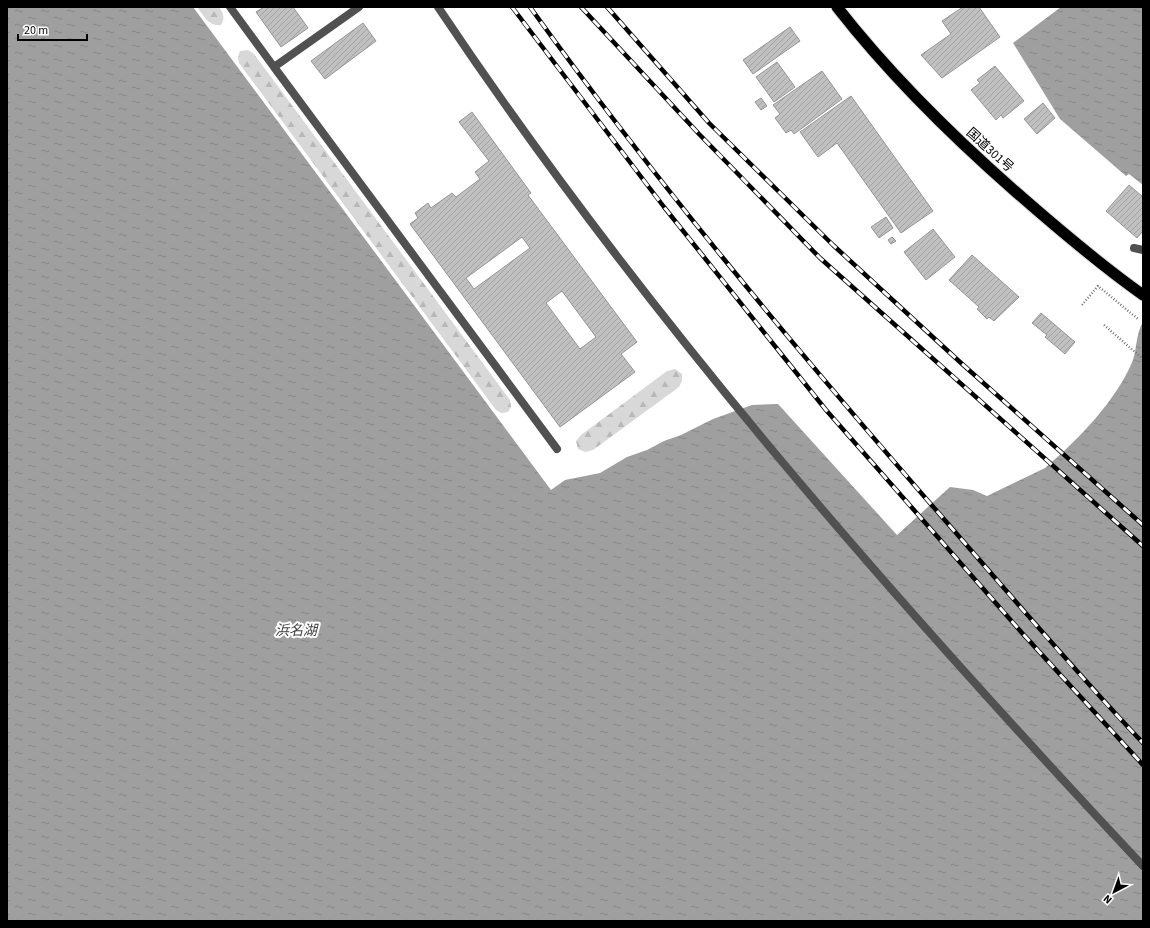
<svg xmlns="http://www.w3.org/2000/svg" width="1150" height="928" font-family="'Source Sans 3','Noto Sans JP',sans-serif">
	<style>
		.forest { fill: url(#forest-firs) }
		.water { fill: url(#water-ripples) }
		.building { fill: url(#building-hatch); stroke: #959595; fill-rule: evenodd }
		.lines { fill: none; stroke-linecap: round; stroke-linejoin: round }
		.trunk-casing { stroke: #dbdbdb; stroke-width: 13 }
		.path { stroke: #737373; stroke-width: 2.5; stroke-dasharray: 1 2; stroke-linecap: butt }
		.service { stroke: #515151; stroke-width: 8 }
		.minor { stroke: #515151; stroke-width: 8 }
		.tertiary { stroke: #515151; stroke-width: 8 }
		.trunk { stroke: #000; stroke-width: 11 }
		.rail-casing { stroke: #000; stroke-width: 4.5 }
		.rail { stroke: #fff; stroke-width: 3; stroke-dasharray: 9; stroke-linecap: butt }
		.labels { text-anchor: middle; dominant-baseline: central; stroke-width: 4; stroke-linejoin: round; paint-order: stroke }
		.street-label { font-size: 13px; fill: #000; stroke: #fff }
		.water-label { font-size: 14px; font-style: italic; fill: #404040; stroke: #fff }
	</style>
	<defs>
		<pattern id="forest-firs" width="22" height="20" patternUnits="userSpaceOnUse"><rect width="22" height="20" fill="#d8d8d8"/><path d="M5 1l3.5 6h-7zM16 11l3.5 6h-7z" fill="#b8b8b8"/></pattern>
		<pattern id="water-ripples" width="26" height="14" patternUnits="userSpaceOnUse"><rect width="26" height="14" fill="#9f9f9f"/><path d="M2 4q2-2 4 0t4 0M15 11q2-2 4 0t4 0" fill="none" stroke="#878787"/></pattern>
		<pattern id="building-hatch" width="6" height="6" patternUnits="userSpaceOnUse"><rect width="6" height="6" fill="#c0c0c0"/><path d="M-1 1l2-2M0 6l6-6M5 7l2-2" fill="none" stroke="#a3a3a3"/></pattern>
	</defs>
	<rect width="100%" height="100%" fill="#fff"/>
	<path class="forest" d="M197,7h22c5,7 6,11 2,18 -12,2 -17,-9 -24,-18z
		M248,50l6,4 256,346 1,7 -3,5 -6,1 -6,-3 -257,-347 -1,-6 2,-6z
		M675,369l7,5v7l-3,6 -86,63 -8,2 -7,-3 -2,-8 5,-6 86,-64z"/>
	<path class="water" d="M7,7h186l358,483 14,-10 35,-7 27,-16 20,-7 17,-9 17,-6 32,-16 39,-14 26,-1 119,131 53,-48 23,3 14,6 58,-28c32,-27 72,-68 88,-108 4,-12 3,-27 10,-38v599h-1136z
		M1061,7h82v178l-14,-11 -3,2 -66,-57 -47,-76z"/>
	<path class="building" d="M264,7h29l15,21 -27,19 -25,-35z
		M963,7h16l21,30 -58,41 -21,-23 30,-21 -9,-13z
		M363,23l13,18 -51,38 -14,-18z
		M790,27l10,14 -47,33 -10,-14z
		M777,62l18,25 -21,15 -18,-25z
		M995,66l29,35 -21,17 -2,-3 -5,5 -25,-30 9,-7 -3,-3z
		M822,71l20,28 -48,35 -3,-4 -5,3 -11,-15 5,-4 -7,-9z
		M851,96l82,115 -32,22 -64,-90 -19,14 -18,-25z
		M761,98l6,8 -6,4 -6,-8z
		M1043,103l12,15 -18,16 -13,-15z
		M472,112l59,81 -3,2 109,147 -16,12 14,18 -75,55 -150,-203 8,-6 -3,-5 13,-10 3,5 21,-15 4,4 24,-18 -5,-7 14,-11 -30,-39zM522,237l8,11 -56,41 -8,-11zM562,291l34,46 -16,12 -34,-46z
		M1129,185l14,12v34l-6,7 -31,-27z
		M886,217l7,11 -14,10 -8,-11z
		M933,229l22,28 -29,23 -22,-28z
		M892,237l4,4 -5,3 -3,-4z
		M972,255l47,42 -25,24 -5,-4 -2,2 -10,-10 2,-2 -30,-27z
		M1041,313l34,29 -10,12 -20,-17 2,-2 -15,-12z"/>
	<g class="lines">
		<g class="trunk-casing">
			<path id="trunk" d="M837,7c53,68 114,128 179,185 41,36 82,71 127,103"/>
		</g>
		<path class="path" d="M1082,305l16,-19 40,33
			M1104,325l39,34"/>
		<path class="service" d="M1134,248l9,2"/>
		<path class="minor" d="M230,7l44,60 85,-60
			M274,67l283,382"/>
		<path class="tertiary" d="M438,7c206,308 452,589 705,859"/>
		<use href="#trunk" class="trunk"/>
		<g class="rail-casing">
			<path id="rail" d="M512,7l152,200 162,203 197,224 120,131
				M530,7c124,172 260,335 399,495 71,81 140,163 214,241
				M581,7l118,127 121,124 323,288
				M607,7l102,116 124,122 128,118 182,162"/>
		</g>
		<use href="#rail" class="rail"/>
	</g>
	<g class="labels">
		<g class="street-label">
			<text transform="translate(990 150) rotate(42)">国道301号</text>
		</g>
		<g class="water-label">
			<text x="296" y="631">浜名湖</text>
		</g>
	</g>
	<rect width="1150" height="928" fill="none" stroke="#000000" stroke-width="16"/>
	<g transform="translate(1114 892) rotate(221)" stroke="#ffffff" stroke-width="3" paint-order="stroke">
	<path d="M0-3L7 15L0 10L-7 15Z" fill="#000000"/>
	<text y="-6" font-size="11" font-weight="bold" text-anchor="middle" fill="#000000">N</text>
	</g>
	<path d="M18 34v6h69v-6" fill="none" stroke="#000000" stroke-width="2"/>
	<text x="24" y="34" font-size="12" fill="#000000" stroke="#ffffff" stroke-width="3" paint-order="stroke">20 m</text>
</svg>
